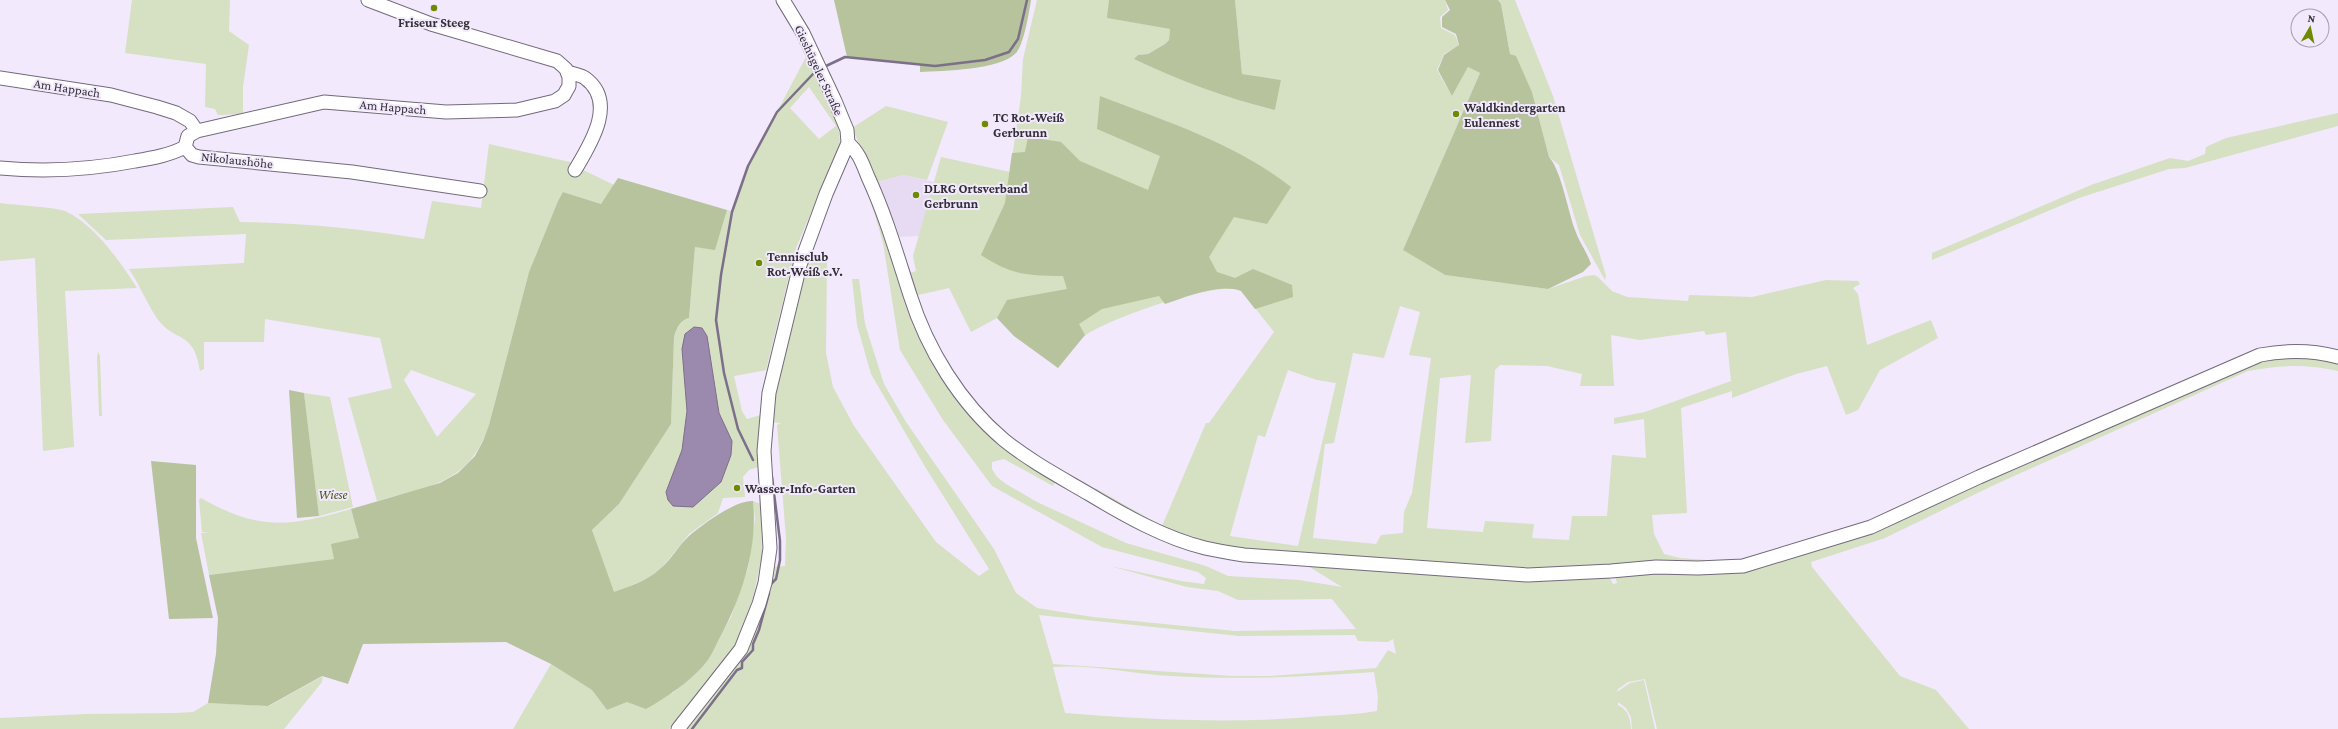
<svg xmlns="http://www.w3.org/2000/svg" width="2338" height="729" font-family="'Crimson Pro',serif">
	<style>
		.built { fill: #e7dbf4 }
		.green { fill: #d6e0c2; fill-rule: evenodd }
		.forest { fill: #b6c39c }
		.water { fill: #9c8aae; stroke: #7c6f8a }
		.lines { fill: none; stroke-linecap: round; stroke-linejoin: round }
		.stream { stroke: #7c6f8a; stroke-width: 2.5 }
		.minor-casing { stroke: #726a7b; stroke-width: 15 }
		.minor { stroke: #fff; stroke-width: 13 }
		.poi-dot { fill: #6e8a00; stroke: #f2e9fc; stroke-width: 1.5 }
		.labels { text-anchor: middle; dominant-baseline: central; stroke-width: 4; stroke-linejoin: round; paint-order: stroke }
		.poi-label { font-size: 13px; font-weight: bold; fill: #322f36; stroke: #f2e9fc; text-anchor: start }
		.street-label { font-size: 13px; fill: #322f36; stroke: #f2e9fc }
		.park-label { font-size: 13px; font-style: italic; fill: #48581d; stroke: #f2e9fc }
	</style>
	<rect width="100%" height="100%" fill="#f2e9fc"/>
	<path class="built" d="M903,175l31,7 -14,54 -22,1 -22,-55z"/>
	<path class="green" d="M132,0h98l-1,31 20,14 -6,42v27l-25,1 -3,-6 -10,-2 1,-43 -81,-11z
		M1037,0h72l-1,18 62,11 -1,11 -4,4 -17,10 -10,1 -3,4c45,22 91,39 140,51l6,-30 -39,-6 -7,-74h210l3,10 -8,7 1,11 14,7 4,11 -15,8 -7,16 15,26 16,-29 12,6 -77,177 42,25 103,14 38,-13 8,-1 4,2 14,14 15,6 61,4 1,-6 63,2 74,-17 32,1 2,3 -7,4 5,6 9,51 64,-25 7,18 -58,32 -22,40 -12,5 -19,-49 -31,8 -64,24v-7l-51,17 6,105 -35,2 2,19 10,20 16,4 40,3 -191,10 -327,-25 -107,-53v-5l67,38 44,-103h3l65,-91 -33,-42c-29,-8 -130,28 -155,45 -11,7 -20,22 -28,32l-45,-32 -16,-17 -26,14 -22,-44 -35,8 -7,-22 9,-3 -3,-15 28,-99 69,15 11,-76 2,-37zM1400,306l20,6 -11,43 22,3 -19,135 -8,19 -1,21 -22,2 -5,9 -63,-6 12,-94 9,-1 19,-90 31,5zM1704,331l2,4 20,-3 5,49 -86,31 -31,6v6l30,-5 2,39 -34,-3 -5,61h-35l-3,24 -37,-2 2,-14 -49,-3 -2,11 -56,-4 13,-150 31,-3 -6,68 26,-2 4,-71 5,-5 47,1 35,8 -2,12h34l-3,-51 29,5zM1288,370l29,10 19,3 -38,163 -68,-10 28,-101 7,2z
		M1498,0h17l38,96 53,180 -1,4 -25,-45 -21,-70 -10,-8 -17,-65 -16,-35 -6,-3 -9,-50z
		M806,57l6,8c10,24 28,52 28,79l-44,104 -30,122 -32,6 8,35 5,8 14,-4 -3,52 -9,3 -6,7 2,20 -22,1 -5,15 -29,21 -28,35 -15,10 -33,14 -21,-63 27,-26 52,-80 3,-87c2,-9 6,-16 15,-19l6,-71 20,2 12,-39 5,1 16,-45zM809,87l27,39 -17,13 -29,-31z
		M886,106l62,16 -21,58 -24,-5 -27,7 -24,-54z
		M2338,113v13l-153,42 -16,1 -90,29 -147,62v-7l159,-68 79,-27 18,3 17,-7 1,-7 20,-9z
		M489,144l90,20 -2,3 37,18 -13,19 -38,-12 -5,9 -29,71 -40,153c-20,59 -59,61 -112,76l-29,-103 44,-10 -12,-50 -115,-19 -1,23h-60v27l-4,2c-6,-42 -25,-27 -44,-54 -10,-16 -17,-33 -27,-48l115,-6 2,-29 -140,6 -28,-26 155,-7 7,15c63,1 123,7 184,17l8,-38 49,7zM411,370l65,24 -39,43 -33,-57z
		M0,203c13,2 58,4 67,9 28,13 54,51 70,76l-72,3 9,156 -31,4 -8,-193 -35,3z
		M876,204l32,97 60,106 89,72 -4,7 -49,-27 -12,3v7l5,8 9,7 31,18 89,41 80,23 22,10 71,4 43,7 -39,-24 305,12 5,9 4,-1 -2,-8 178,-21 468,-199 77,2v14c-34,-7 -56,-6 -90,0l-254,114 -109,53 -74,24 1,5 88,109 36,14 33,39h-312l-12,-50 -17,3 -10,7 -1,3 13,-9 14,-3 11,49h-23l-1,-12 -5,-9 -8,-6v3c11,6 12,13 13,24h-947l50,-61 38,-101 13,-1 1,-28 -9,-113 4,-2 -12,-1 35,-158 23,-2 -1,91 7,34 21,39 82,116 43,34 10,-7 -65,-104 -53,-91 -14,-49 -5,-46h7l6,45 19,60 22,38 88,127 22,44 21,15 56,9 142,14 121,-2 -24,-30 -94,1 -20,-9 -31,-4 -77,-21 71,15 23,3 2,-6 -8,-6 -96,-25 -110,-61 -49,-66 -43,-70 -17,-107 -11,-38zM1039,615l200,21 116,-1 3,6 30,1 5,-3 3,15 -8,-4 -12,18 -105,8h-39l-179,-12zM1053,667c39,-3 79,7 118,9 68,4 135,1 203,-4l4,25 -1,14c-17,3 -36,4 -54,5 -86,8 -172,4 -258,-3z
		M98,352l2,4 2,60h-3l-2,-59z
		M304,393l26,4 23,110 -34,9z
		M201,498c58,33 88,29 150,11l8,29 -24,21 -126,16 -8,-42h8l-7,-1 -3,-32z
		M753,501l8,3 1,52 -9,42 -13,40 -8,13 -63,78h-156l38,-65 41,26 15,20 20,-8 46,-9 32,-29 26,-47 17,-49 7,-49z
		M323,676l-1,6 -38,47h-284v-11l86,-4 89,-1 18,-1 15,-9 61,3z"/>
	<path class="forest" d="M834,0h197c-2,13 -7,44 -15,53 -16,17 -73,18 -96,19v-7l-73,-8z
		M1109,0h126l7,74 39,6 -6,30c-49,-12 -95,-29 -141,-51l4,-4 10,-1 17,-10 4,-4 1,-11 -63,-11z
		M1445,0h53l3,4 9,50 6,2 16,36 17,65c12,13 19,54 26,73 4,12 12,22 16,34l-8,8 -35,17 -103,-14 -42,-25 77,-177 -12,-6 -16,29 -14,-26 6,-15 15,-10 -3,-11 -14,-7v-10l8,-7z
		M1100,96c65,25 135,47 191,91l-24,37 -33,-7 -25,40 8,15 18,6 18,-9 39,16 1,12 -38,12 -14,-18c-23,-8 -54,6 -76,13l-6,-8 -57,13 -23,15 6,11 -27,33 -44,-32 -17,-18 10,-18 60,-11 -4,-13c-36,-1 -50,0 -82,-21l24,-52 7,-50 13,-1 3,-15 33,5 19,19 68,29 12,-34 -63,-27z
		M618,178l109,32 -12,40 -20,-3 -6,71c-9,2 -13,11 -15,19l-3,87 -52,80 -27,26 22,62c16,-6 33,-11 46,-23 11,-9 18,-23 29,-33 13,-11 46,-36 64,-35 5,49 -12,98 -35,140 -4,8 -8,17 -14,24 -16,18 -37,32 -58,44l-19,-7 -20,8 -15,-20 -41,-26 -45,-22 -143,2 -15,40 -26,-8 -54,30 -60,-3 8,-49 2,-36 -9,-43 125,-16 -3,-15 28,-6 -8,-29 89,-26 18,-10 17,-17 8,-15 6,-16 40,-153 29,-71 5,-9 38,12z
		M289,390l15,3 15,123 -22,2z
		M151,461l45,4v73l17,80 -44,1z"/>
	<path class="water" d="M694,327l8,1 5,8 12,77 13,28 -1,14 -10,27 -28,25 -20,-1 -5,-6 -2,-8 16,-42 5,-39 -5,-62 3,-15z"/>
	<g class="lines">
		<path class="stream" d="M826,66l19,-9 90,9 50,-6 24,-8 9,-13 9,-39
			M753,460l-15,-31 -14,-56 -8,-53 5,-45 11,-63 16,-46 29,-54 36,-38
			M771,584l5,-5 4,-19v-19l-8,-64
			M692,729l45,-59 5,-2v-6l11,-12v-6l6,-14 10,-37"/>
		<g class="minor-casing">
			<path id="minor" d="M568,72c5,2 13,3 17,6 33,24 5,67 -10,92
				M0,78l111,17 46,12 19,6 14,8 7,10
				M848,143c11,9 15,22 20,34 18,39 29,78 42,118 17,54 50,108 94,145 26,21 56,37 85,54 35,21 75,44 116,54 13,3 26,5 39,7l284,20 83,-4 45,-4 42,1 45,-2 128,-39 108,-50 281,-122c27,-5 52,-5 78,2
				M185,147l3,-11 9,-5 127,-29 122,10 71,-2 38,-9 9,-6 5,-9v-9l-3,-8 -9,-8 -126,-37 -63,-24
				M185,147l7,8 7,2 153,15 128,19
				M0,168c46,4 89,2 135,-7 18,-3 35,-6 50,-14
				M678,729l63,-80 18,-45 6,-21 5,-35 -6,-97 5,-58 31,-128 26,-71 22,-51 -1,-13 -12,-29 -32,-68 -20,-33"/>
		</g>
		<use href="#minor" class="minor"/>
	</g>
	<g class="poi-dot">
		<circle cx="434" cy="8" r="4"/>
		<circle cx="1456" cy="114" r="4"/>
		<circle cx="985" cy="124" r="4"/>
		<circle cx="916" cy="195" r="4"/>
		<circle cx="759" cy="263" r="4"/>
		<circle cx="737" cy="488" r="4"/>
	</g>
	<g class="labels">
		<g class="poi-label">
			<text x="434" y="22" text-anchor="middle">Friseur Steeg</text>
			<text x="1464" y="107">Waldkindergarten<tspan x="1464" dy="15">Eulennest</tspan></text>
			<text x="993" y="117">TC Rot-Weiß<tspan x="993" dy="15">Gerbrunn</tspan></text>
			<text x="924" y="188">DLRG Ortsverband<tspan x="924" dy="15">Gerbrunn</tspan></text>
			<text x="767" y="256">Tennisclub<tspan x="767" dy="15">Rot-Weiß e.V.</tspan></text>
			<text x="745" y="488">Wasser-Info-Garten</text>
		</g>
		<g class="street-label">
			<text transform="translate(819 70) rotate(65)">Gieshügeler Straße</text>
			<text transform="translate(67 88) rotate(9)">Am Happach</text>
			<text transform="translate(393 107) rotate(5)">Am Happach</text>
			<text transform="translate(237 160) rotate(6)">Nikolaushöhe</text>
		</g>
		<g class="park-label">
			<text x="333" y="494">Wiese</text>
		</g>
	</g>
	<g transform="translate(2310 28) rotate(9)"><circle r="19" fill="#f2e9fc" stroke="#a59fad"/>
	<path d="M0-3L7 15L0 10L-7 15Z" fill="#6e8a00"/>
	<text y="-6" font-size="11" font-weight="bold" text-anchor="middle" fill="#322f36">N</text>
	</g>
</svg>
